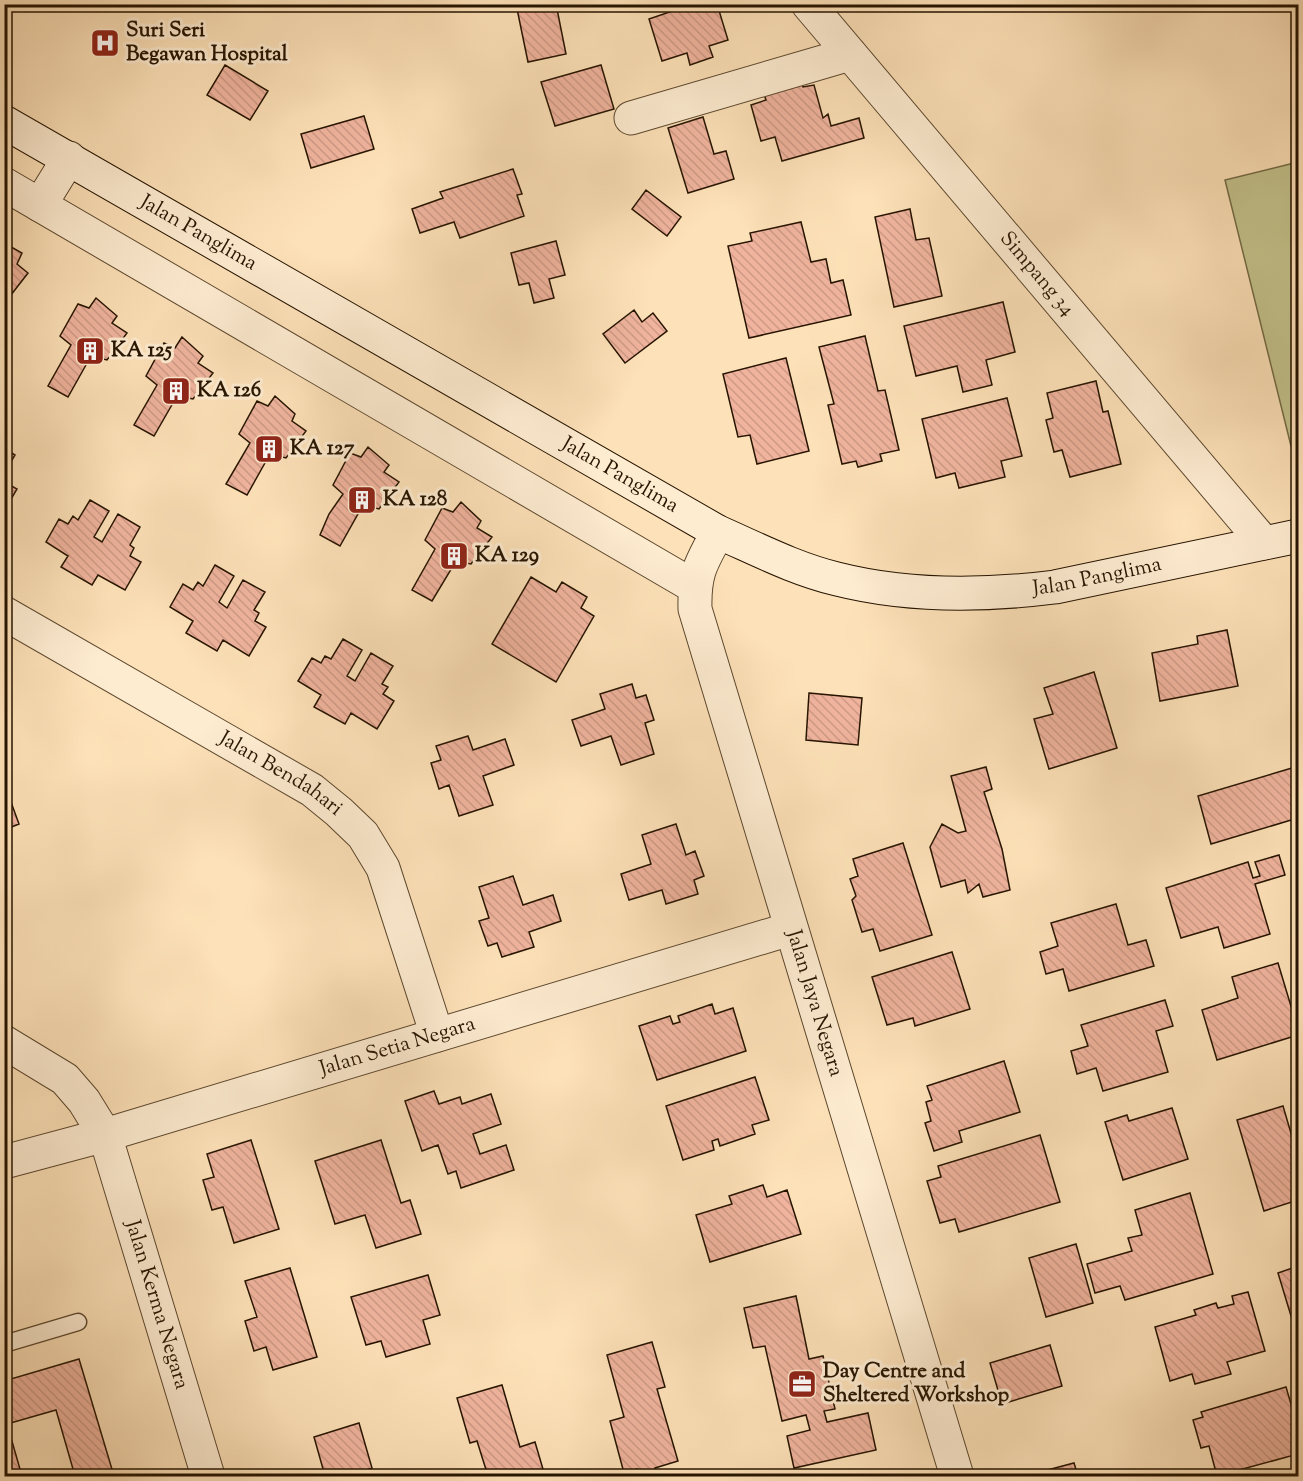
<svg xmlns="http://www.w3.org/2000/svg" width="1303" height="1481" font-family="'Sorts Mill Goudy',serif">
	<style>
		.pitch { fill: #c3c28c; stroke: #746b46; stroke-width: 1.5 }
		.building { fill: url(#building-back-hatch); stroke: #261400; stroke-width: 1.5 }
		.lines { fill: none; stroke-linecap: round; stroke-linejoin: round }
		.service-casing { stroke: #5c472e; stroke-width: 19 }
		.minor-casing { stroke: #5c472e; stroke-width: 35 }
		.secondary-casing { stroke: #261400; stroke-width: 35 }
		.service { stroke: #feecd1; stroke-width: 16 }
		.minor { stroke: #feecd1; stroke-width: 33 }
		.secondary { stroke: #feecd1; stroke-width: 33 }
		.labels { text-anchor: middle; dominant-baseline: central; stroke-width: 6; stroke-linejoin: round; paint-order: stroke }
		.poi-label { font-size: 21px; font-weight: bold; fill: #261400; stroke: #feecd1; text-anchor: start }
		.street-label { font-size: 21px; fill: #261400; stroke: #feecd1 }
	</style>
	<defs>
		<pattern id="building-back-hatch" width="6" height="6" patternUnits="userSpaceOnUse" patternTransform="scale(1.5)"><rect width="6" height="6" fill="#f0b49e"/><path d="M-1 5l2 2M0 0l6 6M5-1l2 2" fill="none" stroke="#ce9a86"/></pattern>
	</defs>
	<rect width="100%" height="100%" fill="#fde1b8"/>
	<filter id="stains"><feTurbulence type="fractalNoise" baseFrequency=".00333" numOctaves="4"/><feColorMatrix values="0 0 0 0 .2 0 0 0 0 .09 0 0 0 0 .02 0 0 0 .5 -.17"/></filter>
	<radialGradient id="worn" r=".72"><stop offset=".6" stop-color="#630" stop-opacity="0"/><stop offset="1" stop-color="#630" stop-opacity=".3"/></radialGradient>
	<path class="pitch" d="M1298,162v282l-7,2 -66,-266z"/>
	<path class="building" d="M5,4h32l-32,5z
		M516,4h40l10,50 -38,8z
		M693,4h24l11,36 -19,6 4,11 -23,8 -3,-12 -25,8 -13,-42z
		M225,65l43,26 -18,29 -43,-25z
		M601,65l13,44 -59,17 -14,-44z
		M802,83l1,4 11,-2 9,33 5,-4 3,12 28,-8 5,20 -82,23 -7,-24 -14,4 -10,-36 15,-5 -2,-6z
		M364,116l10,33 -63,19 -10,-34z
		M703,117l11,37 12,-3 8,28 -46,14 -20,-65z
		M513,169l9,25 -5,1 7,21 -64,22 -6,-16 -34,11 -8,-24 31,-11 -3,-6z
		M646,190l35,27 -14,19 -35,-27z
		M910,209l6,31 13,-2 13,58 -48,11 -19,-90z
		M801,222l10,40 15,-3 5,24 12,-3 8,35 -102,23 -21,-92 24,-5 -2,-8z
		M556,241l9,34 -16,4 5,19 -20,5 -5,-20 -10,2 -8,-32z
		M4,243l18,10 -5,11 11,9 -21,27 -3,-1z
		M96,298l21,18 -5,7 15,10 -20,27 -16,-4 -23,41 -20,-11 23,-41 -11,-9 18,-32 11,4z
		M1003,302l12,50 -29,8 6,25 -29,7 -6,-26 -41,10 -12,-50z
		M634,310l8,12 11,-9 14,18 -42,32 -22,-29z
		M865,336l13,55 7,-1 14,60 -19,4 2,7 -24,6 -2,-6 -14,3 -14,-59 6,-1 -15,-57z
		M182,337l21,19 -5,7 15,10 -20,26 -16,-3 -23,40 -20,-11 23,-40 -11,-9 18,-33 11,5z
		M786,358l23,93 -52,13 -7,-29 -12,2 -15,-63z
		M1096,381l7,31 5,-1 13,53 -51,13 -8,-27 -8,2 -8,-32 7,-2 -6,-25z
		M275,396l20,18 -3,7 14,10 -20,27 -16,-4 -23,41 -21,-11 24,-41 -11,-9 18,-33 11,5z
		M1007,398l15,58 -21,5 4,16 -46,11 -4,-15 -19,5 -14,-59z
		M368,447l21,18 -5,7 15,10 -20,27 -16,-4 -23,41 -20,-11 9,-21 14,-20 -10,-9 17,-32 11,4z
		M4,448l11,7 -10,17 5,4 -4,7 11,6 -13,22z
		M90,500l19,11 -15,26 8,5 16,-28 22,13 -10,18 4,3 -4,8 11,6 -16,28 -27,-15 -6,10 -31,-18 7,-11 -22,-14 13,-23 9,5 5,-8 5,4z
		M461,502l20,19 -4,7 15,9 -21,27 -15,-3 -24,40 -20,-11 23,-41 -10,-9 17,-32 11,4z
		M215,565l19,11 -15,26 8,6 16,-28 22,12 -11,18 5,3 -4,8 11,6 -17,29 -26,-16 -6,11 -31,-18 7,-12 -23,-14 13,-23 10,6 5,-8 5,4z
		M531,577l25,15 6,-10 25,15 -6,11 13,8 -38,66 -64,-38z
		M1227,630l11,56 -78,15 -8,-48 46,-9 -1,-8z
		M343,639l19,11 -15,26 8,5 16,-28 22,13 -11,18 6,3 -5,7 11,7 -17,28 -26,-16 -6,11 -31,-17 7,-12 -23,-14 14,-23 9,5 4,-7 6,3z
		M1094,672l23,76 -68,21 -15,-50 19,-5 -9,-26z
		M632,684l4,14 10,-3 8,25 -9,3 9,31 -33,11 -10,-29 -30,10 -9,-26 33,-11 -5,-15z
		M809,693l53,5 -4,47 -52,-5z
		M468,736l5,14 32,-11 9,26 -31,11 10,29 -34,11 -10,-31 -10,4 -8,-26 10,-3 -5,-14z
		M986,767l6,22 -8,3 18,57 8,41 -27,7 -4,-13 -11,9 -3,-13 -24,7 -11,-40 12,-23 16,9 8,-2 -15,-55z
		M1292,768l6,22v28l-87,26 -13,-48z
		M4,783l15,41 -15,6z
		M676,824l10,31 9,-4 9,25 -10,4 4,14 -32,10 -4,-14 -33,10 -8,-26 30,-10 -9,-29z
		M903,843l29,92 -52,16 -7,-22 -11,3 -10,-32 4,-4 -6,-17 8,-3 -5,-17z
		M1279,855l6,20 -30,9 15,50 -46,14 -6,-21 -37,11 -15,-50 82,-26 5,16 7,-2 -5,-14z
		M513,876l10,29 30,-10 8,26 -32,11 5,15 -32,10 -5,-14 -9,3 -9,-25 10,-3 -10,-31z
		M1116,904l12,41 18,-5 8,26 -85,25 -6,-22 -17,5 -6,-22 18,-6 -7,-23z
		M952,952l18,57 -55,17 -2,-8 -26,7 -15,-48z
		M1278,963l15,50 5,-1v7l-3,1 3,15 -81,25 -15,-50 36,-12 -6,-21z
		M1165,1000l8,26 -17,5 12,41 -65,19 -7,-23 -19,6 -6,-23 17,-5 -7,-21z
		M712,1004l3,10 18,-6 13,43 -89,29 -18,-54 31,-10 3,8 7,-2 -2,-6z
		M1004,1061l16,51 -61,19 3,11 -28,9 -9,-28 6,-2 -5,-19 6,-2 -5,-14z
		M755,1077l14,43 -17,5 3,9 -35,12 -2,-7 -6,2 2,9 -31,10 -17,-54z
		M434,1091l5,13 21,-7 2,7 29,-10 10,30 -28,10 7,20 26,-9 8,25 -53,18 -5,-17 -8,3 -10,-29 -16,6 -17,-50z
		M1283,1106l15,51v43l-34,11 -27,-91z
		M1172,1108l16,51 -65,21 -18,-58 22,-7 2,6z
		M1040,1135l20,67 -101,30 -4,-13 -15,4 -13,-42 14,-4 -3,-11z
		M251,1140l28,89 -45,14 -11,-36 -11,3 -9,-30 11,-3 -7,-23z
		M381,1140l20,63 9,-3 11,34 -45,14 -11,-33 -30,9 -20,-63z
		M763,1185l4,12 20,-7 14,44 -91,28 -14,-47 36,-11 -3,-8z
		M1190,1193l23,81 -88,26 -5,-14 -25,7 -8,-29 45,-13 -4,-13 14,-3 -7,-25z
		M1076,1244l17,59 -47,14 -17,-59z
		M1298,1266v73l-20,-66z
		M290,1268l27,89 -44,13 -7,-23 -12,4 -9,-30 12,-4 -12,-36z
		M428,1275l12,40 -17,5 7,24 -44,13 -5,-16 -15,4 -15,-48z
		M1248,1292l17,59 -38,11 4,12 -36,10 -3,-10 -22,7 -15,-54 41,-12 -2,-5 22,-7 2,5 16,-4 -2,-8z
		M796,1296l13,63 14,-3 12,53 -11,2 3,11 41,-9 8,37 -82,18 -7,-32 23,-6 -4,-15 -24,6 -17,-75 -12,2 -9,-40z
		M652,1342l13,45 -8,2 21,72 -23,7 3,8h-19l-2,-7 -13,4 -14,-52 14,-4 -17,-62z
		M1050,1345l12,41 -60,18 -12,-41z
		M79,1359l35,117h-39l-19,-66 -49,14 15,52h-18v-95z
		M502,1385l18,62 15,-5 10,34h-57l-11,-35 -7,2 -13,-45z
		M1286,1387l12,41v26l-81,22 -8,-30 -8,2 -8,-28 10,-3 -2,-5z
		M359,1423l13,45 -8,3 2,5h-41l-11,-39z
		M1074,1463l4,13h-53z
		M683,1471l1,5h-19z"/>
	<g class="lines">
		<g class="service-casing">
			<path id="service" d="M4,1344l74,-22"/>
		</g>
		<g class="minor-casing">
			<g id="minor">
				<path id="s1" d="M808,4l456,539"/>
				<path d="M631,118l219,-64"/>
				<path d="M4,184l691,403"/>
				<path d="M40,205l29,-47"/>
				<path id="s2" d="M718,532c-17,31 -24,41 -23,77l262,867"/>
				<path id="s3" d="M4,613l308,177 27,22 24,23 20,33 54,167"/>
				<path id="s4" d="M4,1042l61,37 19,22 21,34 103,341"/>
				<path id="s5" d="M4,1162l101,-27 685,-206"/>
			</g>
		</g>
		<g class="secondary-casing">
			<g id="secondary">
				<path id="s6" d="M4,122l714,410c39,17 77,37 119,47 71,18 146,17 218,8l243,-51"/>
			</g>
		</g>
		<use href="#service" class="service"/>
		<use href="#minor" class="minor"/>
		<use href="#secondary" class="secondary"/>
	</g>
	<defs>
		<g id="hospital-square" transform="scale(1.5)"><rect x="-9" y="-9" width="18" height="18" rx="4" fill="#8f2418" stroke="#feecd1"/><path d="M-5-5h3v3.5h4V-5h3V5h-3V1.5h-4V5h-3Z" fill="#fff"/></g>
		<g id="building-square" transform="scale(1.5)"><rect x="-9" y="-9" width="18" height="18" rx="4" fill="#8f2418" stroke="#feecd1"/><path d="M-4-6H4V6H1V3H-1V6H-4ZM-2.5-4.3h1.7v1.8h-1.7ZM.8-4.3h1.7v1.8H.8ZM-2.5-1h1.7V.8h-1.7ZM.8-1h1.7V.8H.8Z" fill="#fff"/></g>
		<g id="office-square" transform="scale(1.5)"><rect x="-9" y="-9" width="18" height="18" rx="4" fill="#8f2418" stroke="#feecd1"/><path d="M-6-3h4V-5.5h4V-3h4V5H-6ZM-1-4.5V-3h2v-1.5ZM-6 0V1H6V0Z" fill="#fff"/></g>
	</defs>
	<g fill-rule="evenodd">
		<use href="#hospital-square" x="105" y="43"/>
		<use href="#building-square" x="90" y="351"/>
		<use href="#building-square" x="176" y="391"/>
		<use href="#building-square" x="269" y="449"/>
		<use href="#building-square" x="362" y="500"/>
		<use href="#building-square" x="454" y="556"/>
		<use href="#office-square" x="802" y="1384"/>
	</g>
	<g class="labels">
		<g class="poi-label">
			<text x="126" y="31">Suri Seri<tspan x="126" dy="24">Begawan Hospital</tspan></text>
			<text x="111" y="351">KA 125</text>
			<text x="197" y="391">KA 126</text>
			<text x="290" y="449">KA 127</text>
			<text x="383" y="500">KA 128</text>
			<text x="475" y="556">KA 129</text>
			<text x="823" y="1372">Day Centre and<tspan x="823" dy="24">Sheltered Workshop</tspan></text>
		</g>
		<g class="street-label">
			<text stroke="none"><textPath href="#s6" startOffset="224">Jalan Panglima</textPath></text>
			<text stroke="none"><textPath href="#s1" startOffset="354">Simpang 34</textPath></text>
			<text stroke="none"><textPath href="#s6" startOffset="710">Jalan Panglima</textPath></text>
			<text stroke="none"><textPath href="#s6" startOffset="1214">Jalan Panglima</textPath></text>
			<text stroke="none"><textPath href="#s3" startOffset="320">Jalan Bendahari</textPath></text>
			<text stroke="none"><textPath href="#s2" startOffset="494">Jalan Jaya Negara</textPath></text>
			<text stroke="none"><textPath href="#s5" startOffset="410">Jalan Setia Negara</textPath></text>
			<text stroke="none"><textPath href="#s4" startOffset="318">Jalan Kerma Negara</textPath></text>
		</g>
	</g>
	<rect width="1303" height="1481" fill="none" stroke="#fde1b8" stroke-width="24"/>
	<rect x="6" y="6" width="1291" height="1469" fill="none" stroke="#261400" stroke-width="3"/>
	<rect x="12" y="12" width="1279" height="1457" fill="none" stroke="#261400" stroke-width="1.5"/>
	<rect width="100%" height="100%" filter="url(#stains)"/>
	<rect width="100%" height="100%" fill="url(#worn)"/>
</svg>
